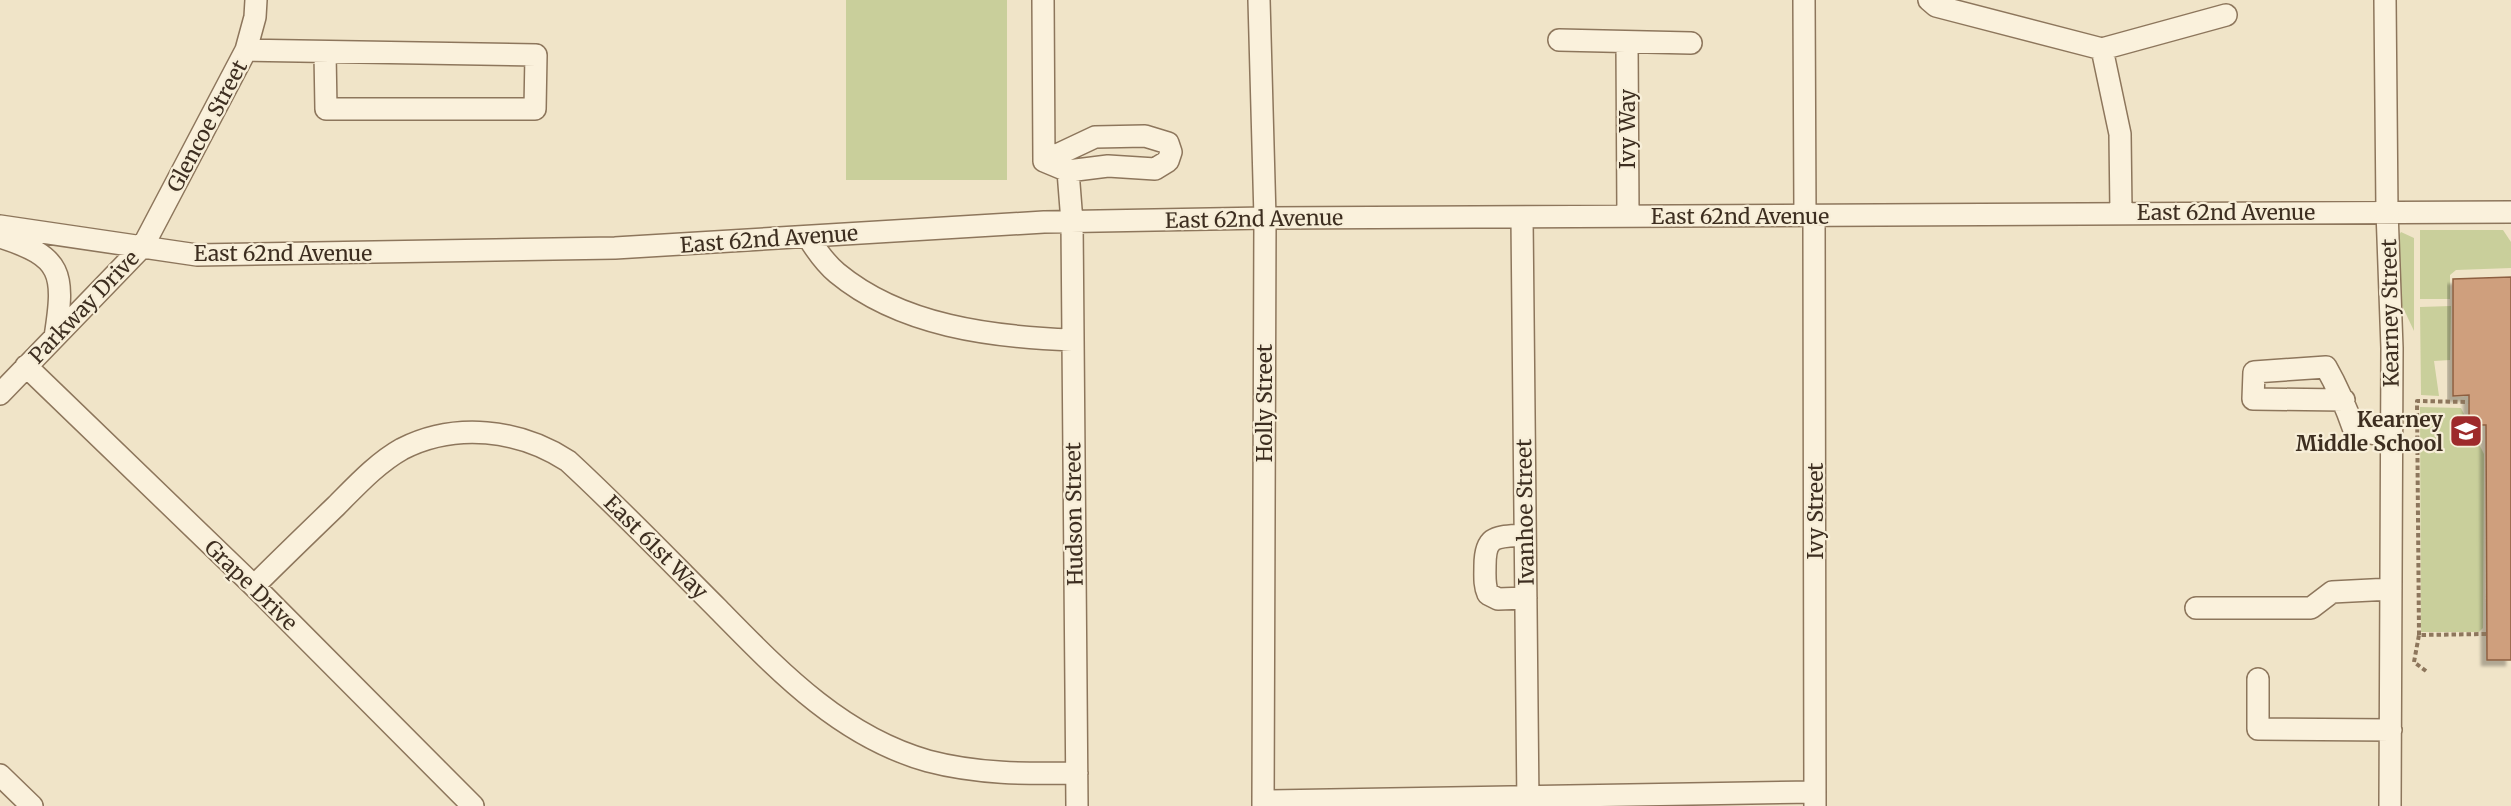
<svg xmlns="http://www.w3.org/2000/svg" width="2511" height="806" font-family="Merriweather,serif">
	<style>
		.green { fill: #c9cf9b }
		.building { fill: #cf9f7d; stroke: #8d5f41; stroke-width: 1.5; filter: url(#shadow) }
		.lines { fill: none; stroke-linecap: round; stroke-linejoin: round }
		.minor-casing { stroke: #8d765c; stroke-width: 24 }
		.path { stroke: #8d765c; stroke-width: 4; stroke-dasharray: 4.5 3; stroke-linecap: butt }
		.minor { stroke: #faf1dc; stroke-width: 21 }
		.labels { text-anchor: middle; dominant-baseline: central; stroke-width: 4.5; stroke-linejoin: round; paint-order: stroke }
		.street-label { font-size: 21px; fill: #3d2e20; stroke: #f7eed8 }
		.poi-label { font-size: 21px; font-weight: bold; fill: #3d2e20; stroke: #f7eed8; text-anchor: end }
	</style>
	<defs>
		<filter id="shadow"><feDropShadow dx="-5.5" dy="5.5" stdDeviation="1.5" flood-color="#0004"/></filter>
	</defs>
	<rect width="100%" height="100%" fill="#f0e4c8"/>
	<path class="green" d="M846,0h161v180h-161z
		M2420,230h83l8,12v26l-55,2 -6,5v24h-30z
		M2401,232l13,6v93l-16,-34 -1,-58z
		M2451,306l-1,54 -16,1 5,35 -18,-1 -1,-88z
		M2420,407l41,1 23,46 -1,174 -4,4h-58z"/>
	<path class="building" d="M2511,277v383h-24l-1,-235h-17v-30l-16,1v-117z"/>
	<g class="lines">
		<g class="minor-casing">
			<path id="minor" d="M1043,0l1,161 24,10 4,51 5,584
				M1259,0l6,218 -2,588
				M1804,0l1,215
				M1929,0l7,6 166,43 124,-34
				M2385,0l2,211 5,137 -2,458
				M1559,40l132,3
				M1627,43l1,173
				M2102,49l18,85 1,78
				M246,50l290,5 -1,54h-209l-1,-56
				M1044,161l51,-24 50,-1 23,7 3,9 -3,9 -13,8 -47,-3 -40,5
				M1814,215l1,591
				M1522,218l6,588
				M0,226l197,29 418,-7 429,-26 221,-4 1246,-6
				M0,237c63,20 65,36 55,100
				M808,237c8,13 17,26 29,36 64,53 155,64 235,67
				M26,366l228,220 219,220
				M0,394l143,-148 103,-196 9,-33 1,-17
				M2344,400l-91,-1 1,-27 72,-5c12,21 20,40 28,63l38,7
				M1525,535c-28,2 -40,-1 -40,31 0,10 -1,19 3,28l10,5 28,-1
				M254,586c27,-27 55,-54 82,-80 20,-20 41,-43 66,-57 53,-27 117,-20 166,12 51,47 100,98 149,147 62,63 123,128 211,153 49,13 98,13 149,12
				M2196,608h115l21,-16 59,-3
				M2258,679v50l133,1
				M0,775l32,31
				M1263,801l552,-9"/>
		</g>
		<path class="path" d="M2419,635l-2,-234 52,1
			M2426,671l-12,-9 5,-27 68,-1"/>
		<use href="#minor" class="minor"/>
	</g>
	<defs>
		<g id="school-square" transform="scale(1.725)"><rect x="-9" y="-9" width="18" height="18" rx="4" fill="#9e2a2b" stroke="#f7eed8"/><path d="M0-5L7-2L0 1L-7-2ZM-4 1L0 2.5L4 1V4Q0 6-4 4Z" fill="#fff"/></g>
	</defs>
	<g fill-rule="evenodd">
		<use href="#school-square" x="2466" y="431"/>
	</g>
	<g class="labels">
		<g class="street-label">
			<text transform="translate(207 126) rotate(-62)">Glencoe Street</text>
			<text transform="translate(1627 129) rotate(-90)">Ivy Way</text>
			<text x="2226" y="212">East 62nd Avenue</text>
			<text x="1740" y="216">East 62nd Avenue</text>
			<text transform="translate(1254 219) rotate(-1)">East 62nd Avenue</text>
			<text transform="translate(769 239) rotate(-4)">East 62nd Avenue</text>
			<text x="283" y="253">East 62nd Avenue</text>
			<text transform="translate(84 307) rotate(-46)">Parkway Drive</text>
			<text transform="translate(2390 313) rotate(-91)">Kearney Street</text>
			<text transform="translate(1264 403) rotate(-90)">Holly Street</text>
			<text transform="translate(1815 511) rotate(-90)">Ivy Street</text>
			<text transform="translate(1525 512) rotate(-91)">Ivanhoe Street</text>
			<text transform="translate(1074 514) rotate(-91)">Hudson Street</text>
			<text transform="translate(656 547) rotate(45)">East 61st Way</text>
			<text transform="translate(251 585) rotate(44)">Grape Drive</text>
		</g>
		<g class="poi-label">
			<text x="2443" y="419">Kearney<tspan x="2443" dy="24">Middle School</tspan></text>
		</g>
	</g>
</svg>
